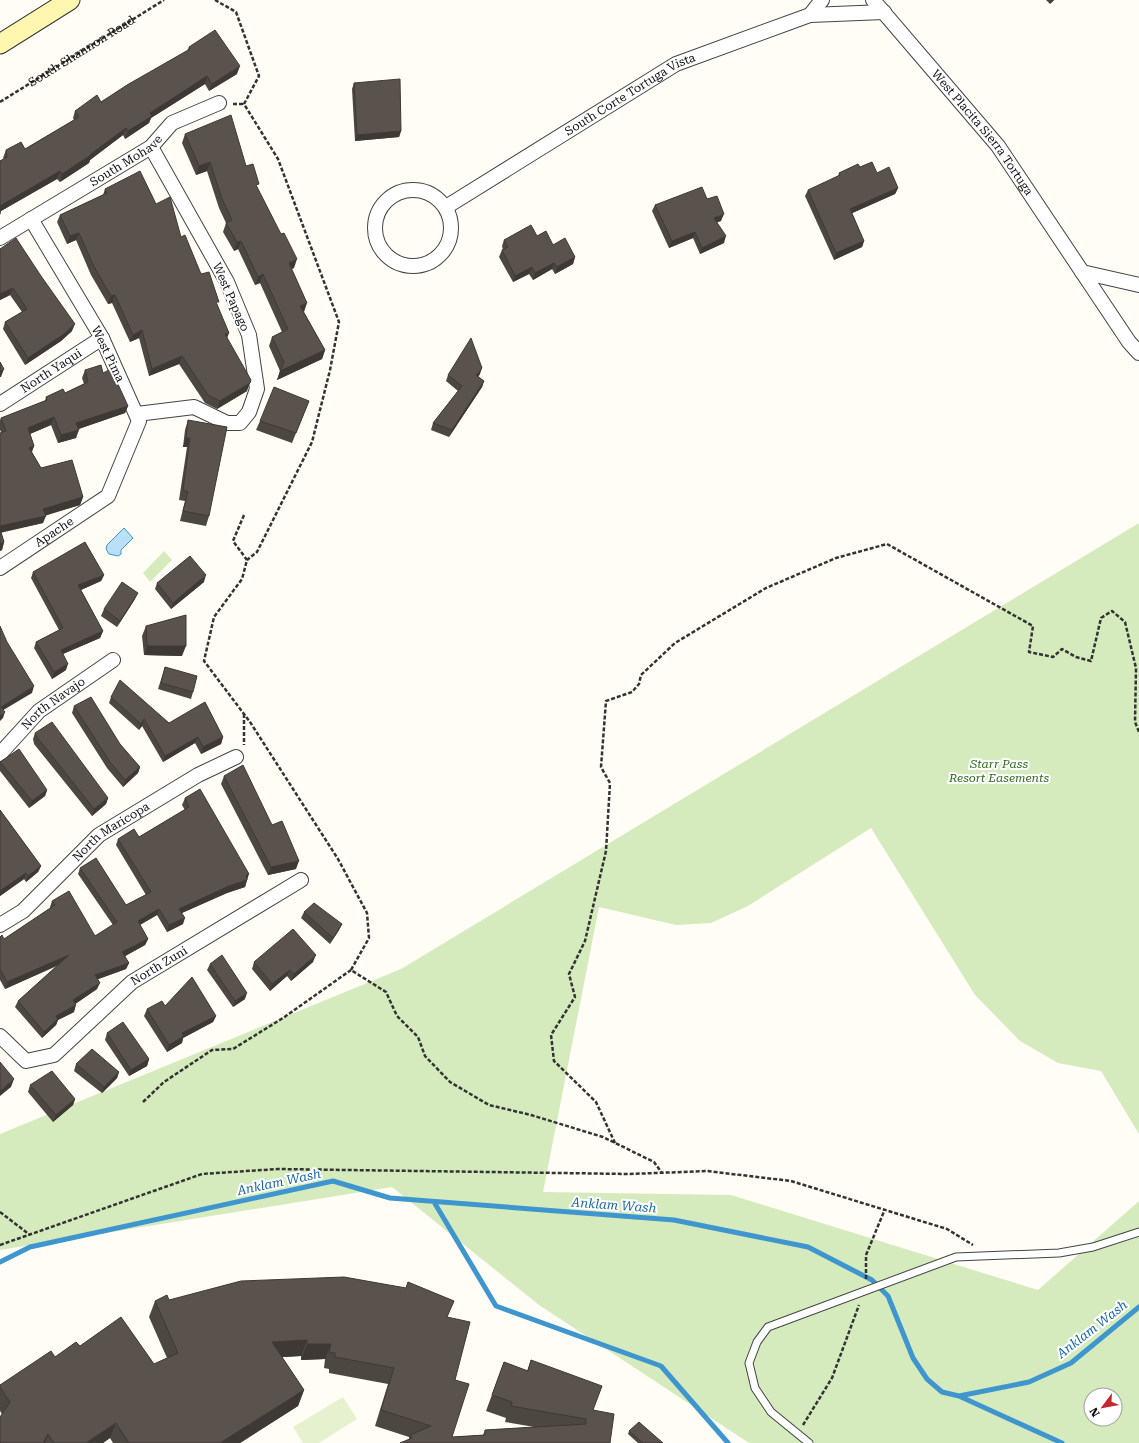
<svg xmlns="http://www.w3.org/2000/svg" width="1139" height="1443" font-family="'Roboto Serif',serif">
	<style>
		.green { fill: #d5ebbd; fill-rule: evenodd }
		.pitch { fill: #e6f2cf }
		.water { fill: #b9e0f7; stroke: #3f96cf }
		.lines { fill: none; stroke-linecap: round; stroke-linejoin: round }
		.stream { stroke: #3f96cf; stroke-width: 5 }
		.lane-casing { stroke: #444; stroke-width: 9 }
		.street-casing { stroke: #444; stroke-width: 16 }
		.secondary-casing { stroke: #333; stroke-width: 21 }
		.path { stroke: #333; stroke-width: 2.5; stroke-dasharray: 4 2; stroke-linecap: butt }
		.lane { stroke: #fff; stroke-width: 7 }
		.street { stroke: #fff; stroke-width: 14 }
		.secondary { stroke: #fff6b0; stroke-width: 19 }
		.wall { fill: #4d4742 }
		.shaded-wall { fill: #3f3936 }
		.building { fill: #5a524d; stroke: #3f3936 }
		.labels { text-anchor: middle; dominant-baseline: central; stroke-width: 4; stroke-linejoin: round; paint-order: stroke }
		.street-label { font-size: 12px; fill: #111; stroke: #fff }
		.park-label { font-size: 12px; font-style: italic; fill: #2f6b1f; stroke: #fff }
		.water-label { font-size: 13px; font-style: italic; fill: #1768a6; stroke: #fff }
	</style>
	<rect width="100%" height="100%" fill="#fffdf5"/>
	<path class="green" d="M1139,523v611l-38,-63 -43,-8 -38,-22 -45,-46 -104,-167 -123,78 -37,17 -35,2 -77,-18 -56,285 188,3 307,95 101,-89v242h-390l-210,-138 -147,-118 -392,63v-116l401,-165zM1091,1395h24v24h-24z
		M164,551l8,9 -22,22 -7,-9z"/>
	<path class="pitch" d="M343,1397l14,22 -38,24h-16l-10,-16z"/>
	<path class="water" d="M124,528l9,10 -12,12v4l-3,2 -9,-2 -3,-5 1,-4z"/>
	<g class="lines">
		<path class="stream" d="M434,1202l62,104 165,60 67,77
			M0,1262l30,-15 303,-66 57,17 284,22 134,27 64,33 16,16 25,62 14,21 15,13 17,4 70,-14 42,-19 68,-56
			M959,1396l103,47"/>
		<g class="lane-casing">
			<path id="lane" d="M809,1443l-38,-31 -16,-24 -6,-25 8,-21 11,-15 188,-70 103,-4 34,-6 46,-15"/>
		</g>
		<g class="street-casing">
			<g id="street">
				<path id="s2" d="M873,0l125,146 131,196 10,11"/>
				<path d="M810,15l74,-3"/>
				<circle cx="413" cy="228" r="38"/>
				<path id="s3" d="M446,207l230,-143 134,-49 12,-15"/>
				<path id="s4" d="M0,238l151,-91 21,-24 47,-20"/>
				<path d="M1082,272l57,13"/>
				<path id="s5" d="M0,404l102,-66"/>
				<path d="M137,414l57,-7 33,16h13l9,-11 8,-23 -8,-54 -22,-53 -76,-135"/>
				<path id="s6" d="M0,568l108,-72 31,-75 -37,-83 -71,-119"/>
				<path id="s7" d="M0,754l39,-43 74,-51"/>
				<path id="s8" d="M0,925l23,-14 76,-76 99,-60 38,-18"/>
				<path id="s9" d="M0,1036l26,25 28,-6 78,-73 169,-102"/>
			</g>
		</g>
		<g class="secondary-casing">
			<path id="secondary" d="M0,44l70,-44"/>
		</g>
		<g class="path">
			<path d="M215,0l21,12 23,64 -15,28 34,55 61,163 -9,48 -18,72 -55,110 -10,8"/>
			<path id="s1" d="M0,102l164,-102"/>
			<path d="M233,104h11"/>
			<path d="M244,515l-11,26 14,19 -5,19 -28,38 -10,44 46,61 88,137 29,54 2,25 -18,32 35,22 11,24 21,21 7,19 25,26 39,23 42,10 72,22 51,25 8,11"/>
			<path d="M244,714v31"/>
			<path d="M143,1102l21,-20 48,-32 21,-1 50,-31 68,-48"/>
			<path d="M615,1143l-19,-41 -42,-41 -3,-26 24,-38 -6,-23 16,-33 21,-90 4,-68 -9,-16 5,-66 26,-9 7,-8 2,-9 34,-32 91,-55 70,-30 51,-14 146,82 -4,26 24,5 9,-8 14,8 15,4 10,-43 11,-7 13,11 11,46 -1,54 4,10"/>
			<path d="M0,1212l30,23"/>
			<path d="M0,1245l202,-71 76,-5 352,5 77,-3 84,10 156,48 26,16"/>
			<path d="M866,1279v-24l19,-46"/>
			<path d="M803,1425l29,-47 27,-73"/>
		</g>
		<use href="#lane" class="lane"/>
		<use href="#street" class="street"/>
		<use href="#secondary" class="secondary"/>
	</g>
	<path class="wall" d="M1046,0h8l-4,4z
		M189,47l48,27 -28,17 -4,-7 -54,34 -2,5 -24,16 -2,-4 -33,25 -1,3 -29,19 -3,-3 -56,32 -1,4v-54l4,-2 -1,-1 3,-8 19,-1 49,-29 -1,-2 2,-7 26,-9 86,-51z
		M354,83l47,48 -2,6 -44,4 -3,-52z
		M185,134l61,32 12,23 36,79 -3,1 13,43 21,38 -3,9 -45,21 3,-9 -11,-25 3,-9 10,-5 -22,-49 -5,2 -17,-36 -4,2 -11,-19 3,-9 -7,-15 -12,-37 -11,4 -14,-32z
		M860,167l17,6 21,15 -3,6 -43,19 12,28 -2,6 -28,13 -29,-64 3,-6 30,-13 1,-4z
		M105,189l51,15 25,33 36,69 10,32 20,53 -30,18 -12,-6 -26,-39 -30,12 -10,-38 -9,4 -18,-39 -4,1 -17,-29 -15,-35 -9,4 -10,-22 3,-7 43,-20z
		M707,199l14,22 -4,1 7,21 -24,11 -7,-16 -24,10 -17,-37 3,-6z
		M537,236l38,21 -2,7 -18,10 -3,-5 -19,11 -4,-6 -16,8 -14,-25 3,-7h1l-1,-4 2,-6z
		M0,249l72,82 -11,10 -36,24 -22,-36 2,-7 17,-10 -12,-17 -10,5z
		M85,370l18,3 25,33 -3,7 -47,16 -2,9 -18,5 -7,-18 -21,9 4,12 -2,6 9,16 42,29 -3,8 -35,10 -2,8 -42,9 3,10 -2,8 -2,1 1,-119 -1,-2v-10l1,-2 44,-17 1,-4 19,-4 19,-9 -2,-6z
		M480,374l-2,3 6,4 -2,6 -33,50 -18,-7 2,-7 25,-32 -12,-10 2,-6z
		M309,401l-17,42 -36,-13 4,-9z
		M188,420l21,96 -3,10 -26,-5 5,-20 -6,-1 8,-53h-4l2,-17z
		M33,572l71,3 -3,6 -20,9 22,41 -3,7 -37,16 3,16 -14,9 -18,-31 2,-6 23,-12 -28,-52z
		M204,582l-33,27 -16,-20 2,-6z
		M135,599l-18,28 -16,-11 3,-7z
		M146,626l36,30 -38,-1 -2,-19z
		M165,667l28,25 -2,7 -33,-10z
		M111,697l58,26 54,14 -2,7 -20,10 -6,-11 -32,19 -21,-36 -3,4 -30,-27z
		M74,706l66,61 -2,6 -15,14 -16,-19 -35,-55z
		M35,733l73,65 -2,6 -14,12 -58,-72 -1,-5z
		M0,762l47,28 -2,6 -16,12 -29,-37z
		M224,776l48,49 24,44 -28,6 -47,-91z
		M185,798l62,81 -2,8 -18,6 -45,20 1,11 -16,8 -10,-17 -17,10 8,14 -3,6 -20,11 4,7 -3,6 -28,10 -1,10 -22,15 -1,8 -16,8 -2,5 -14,13 -27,-31 3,-6 39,-35 -52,23 -5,-9v-43l4,2 46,-31v-1l2,-6 43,35 18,-11 -35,-51 2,-6 46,37 20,-10 -30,-50 2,-6 21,-2 46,-27 -3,-5z
		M0,810l41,56 -3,6 -12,10 -2,-3 -24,17z
		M304,912l38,12 -3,6 -9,14 -29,-26z
		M254,962h59l-22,19 -4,-5 -17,15 -18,-22z
		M210,964l35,35 -12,8 -26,-37z
		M165,1006l51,10 -3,6 -30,16 -1,5 -15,9 -23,-36 3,-7z
		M107,1033l42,26 -2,7 -18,10 -24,-36z
		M76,1064l43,8 -2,6 -15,15 -28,-22z
		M30,1085l45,14 -2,6 -20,17 -25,-30z
		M169,1300l279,17 7,63 -3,57 31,-2 2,-5 49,-3 -29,-5 1,-4 -20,-7 18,-49 23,9 4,-11 63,50 16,33 -201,-4v-2l-34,-11 13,-42 -59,-11v-4l-5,-1 1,-9 -24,1v-4l-19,1 22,33 -6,16 -58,37h-127l-3,-5 -7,5h-103l2,-29 -2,-3v-26l55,-28 25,-11 74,18 13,-6 -18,-41 6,-16z
		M629,1431l34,12h-25l-10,-9z"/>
	<path class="shaded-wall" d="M1051,0h3l-4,4z
		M240,66l-3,8 -28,17 3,-7z
		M207,76l-2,8 -54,34 -2,5 -24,16 3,-8 22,-18z
		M126,128l-3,7 -33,25 -1,3 -29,19 2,-8z
		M401,131l-2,6 -44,4 2,-6z
		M210,162l-3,9 -11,4 3,-9z
		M60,171l-3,8 -56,32 -1,4v-9z
		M898,188l-3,6 -47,21 2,-6z
		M724,214l-3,7 -9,3 2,-6z
		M695,232l-2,6 -24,10 3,-7z
		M79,233l-3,7 -9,4 3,-8z
		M726,236l-2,7 -24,11 2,-6z
		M241,241l-3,8 -4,2 3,-9z
		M864,241l-2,6 -28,13 2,-7z
		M575,257l-2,7 -18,10 2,-7z
		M297,259l-3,9 -9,4 4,-9z
		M554,263l-2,6 -19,11 2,-7z
		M532,267l-3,7 -16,8 2,-6z
		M263,274l-3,9 -5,2 3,-8z
		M13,288l-3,7 -10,5v-6z
		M115,295l-3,8 -4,1 3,-8z
		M307,303l-3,9 -4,-6z
		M75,324l-3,7 -11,10 -36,24 3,-7z
		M142,330l-3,8 -9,4 3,-7z
		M229,333l-3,8 -1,-7z
		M325,350l-3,9 -45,21 3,-9z
		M182,356l-3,8 -30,12 3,-7z
		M482,368l-2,6 -6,8 2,-7z
		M4,369l-3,8h-1v-6z
		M484,381l-2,6 -33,50 3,-7z
		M250,383l-3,8 -30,18 3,-8z
		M128,406l-3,7 -52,18 3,-8z
		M54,417l-3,8 -26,11 3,-8z
		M79,430l-3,8 -18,5 3,-8z
		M186,438h4l-3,9h-4z
		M34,446l-3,7 -2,-5z
		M83,497l-3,8 -39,12 2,-8z
		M46,516l-3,7 -43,10v-7z
		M4,542l-2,8 -2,1v-7z
		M104,575l-3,6 -25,11 2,-7z
		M206,575l-2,7 -33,27 2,-6z
		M138,593l-3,6 -18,28 3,-6z
		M103,631l-3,7 -42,18 3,-6z
		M147,646h39l-4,10 -38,-1z
		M68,664l-2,6 -14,9 2,-7z
		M34,686l-2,7 -32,19 1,-5z
		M5,712l-2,6 -3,3v-5z
		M144,719l-2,7 -3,4 2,-6z
		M198,737l-3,6 -32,19 2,-6z
		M223,737l-2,7 -20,10 2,-7z
		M140,767l-2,6 -15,14 2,-7z
		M47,790l-2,6 -16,12 3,-7z
		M108,798l-2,6 -14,12 2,-7z
		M299,861l-3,8 -28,6 3,-8z
		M41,866l-3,6 -12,10 2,-6z
		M26,873l-2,6 -24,17v-5z
		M249,874l-4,13 -18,6 -50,22 2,-6 67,-34z
		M159,909l-2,6 -21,12 2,-6z
		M185,918l-2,6 -16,8 2,-7z
		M342,924l-3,6 -9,14 3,-6z
		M148,939l-3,6 -25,14 2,-7z
		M69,955l-3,6 -61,28 2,-7z
		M316,955l-3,7 -22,19 3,-7z
		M129,963l-3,6 -33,12 2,-6z
		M290,970l-3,6 -17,15 2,-7z
		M100,983l-3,6 -26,18 2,-7z
		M247,993l-2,6 -12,8 2,-6z
		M76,1005l-2,7 -16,8 -2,5 -14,13 2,-6 12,-16z
		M216,1016l-3,6 -30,16 -1,5 -15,9 2,-7 13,-12z
		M149,1059l-2,7 -18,10 2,-6z
		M119,1072l-2,6 -15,15 2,-6z
		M14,1079l-3,8 -11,9v-5z
		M75,1099l-2,6 -20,17 3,-7z
		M307,1340l-6,16 -34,2 5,-16z
		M307,1344h24l-6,15 -24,1z
		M304,1390l-6,16 -58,37h-20z
		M116,1423l-6,15 -7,5h-17z
		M48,1434l-3,9h-2z"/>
	<path class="building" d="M215,30l25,36 -28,18 -5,-8 -57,37 2,3 -24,15 -2,-3 -35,26v1l-29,19 -2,-3 -60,35v-45l7,-4 -1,-7 15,-8 4,7 54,-32 -4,-6 22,-16 4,7 26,-17 63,-36 -1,-2z
		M400,79l1,52 -44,4 -3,-52z
		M231,115l15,51 7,-2 6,20 -3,1 25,49 3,-1 13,26 -8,4 18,40 -7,3 25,44 -45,21 4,-9 -12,-25 16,-8 -25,-55 -5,3 -17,-36 -4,1 -11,-19 6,-3 -10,-21 -12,-37 -11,4 -14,-32z
		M872,162l5,11 12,-6 9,21 -48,21 14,32 -28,12 -28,-63 32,-15 -1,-2 19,-9 2,3z
		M140,171l16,33 14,-7 11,40 4,-2 16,39 8,-2 10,30h-3l13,31 -4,1 26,46 -1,3 -30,18 -12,-6 -26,-39 -30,13 -10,-39 -9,5 -18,-40 -4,1 -17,-29 -15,-34 -9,3 -10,-21 47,-22 -2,-4z
		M702,187l5,12 10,-3 7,18 -10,4 12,18 -24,12 -7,-16 -23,9 -17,-36z
		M531,225l6,11 9,-5 7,14 12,-7 10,19 -18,10 -3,-4 -19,10 -3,-6 -17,9 -13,-26 6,-3 -4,-7z
		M16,238l25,38 34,48 -11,10 -36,24 -23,-36 22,-13 -14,-21 -13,6v-45z
		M471,338l11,30 -6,7 8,6 -32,49 -19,-7 29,-37 -14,-11z
		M0,362l4,7 -4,2z
		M101,365l2,8 8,-4 17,37 -52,17 3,7 -18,5 -7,-18 -26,11 6,18 -5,2 12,20 31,-8 11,37 -40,12 3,7 -46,10v-93l6,-2 -5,-13 46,-18 -1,-3 17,-8 2,4 23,-11 -3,-12z
		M274,387l35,14 -13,32 -36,-12z
		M188,420l39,7 -18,89 -26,-5 5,-19 -5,-2 7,-52h-4z
		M0,529l4,13 -4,2z
		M85,542l19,33 -26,10 25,46 -42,19 7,14 -14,8 -18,-30 27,-14 -30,-56z
		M190,556l16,19 -33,28 -16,-20z
		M122,582l16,11 -18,28 -16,-12z
		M186,615v31h-39l-1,-20z
		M0,626l7,16 27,44 -33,21 4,5 -5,4z
		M165,667l32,9 -4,16 -32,-9z
		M120,680l49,43 36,-21 18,35 -20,10 -5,-10 -33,19 -21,-37 -3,5 -30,-27z
		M91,697l29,47 20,23 -15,13 -15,-18 -36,-56z
		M52,722l56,76 -14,11 -57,-72 -2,-4z
		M19,749l28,41 -15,11 -32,-39z
		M243,765l29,60 10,-4 17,40 -28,6 -47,-91z
		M200,789l49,85 -3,1 1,5 -18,6 -50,23 6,9 -16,7 -10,-16 -21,12 10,18 -26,13 7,11 -34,12 5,8 -27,17 3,5 -20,11 2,3 -14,13 -26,-31 51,-46 -62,27 -7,-13v-32l2,-2 2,4 51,-34 -3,-4 17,-10 26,45 22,-14 -37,-54 16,-10 30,47 25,-13 -33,-53 16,-10 5,8 50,-30 -4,-9z
		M0,810l41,56 -13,10 -2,-3 -26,18z
		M314,903l28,21 -9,14 -29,-26z
		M293,929l23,26 -22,19 -4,-4 -18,14 -18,-22z
		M222,955l25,38 -12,8 -25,-37z
		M192,977l24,39 -34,17 2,3 -15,9 -22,-36 15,-8 3,5z
		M123,1022l26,37 -18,11 -24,-37z
		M92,1049l27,23 -15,15 -28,-23z
		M0,1062l14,17 -14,12z
		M52,1071l23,28 -19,16 -26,-30z
		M344,1277l62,11 2,-6 46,19 -7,16 23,5 -15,58 14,4 -17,53 33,-2v-5l101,-6v-5l-75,-13 1,-4 -20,-7 12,-33 24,9 3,-11 71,26 -9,24 21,4 -4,29h-210l12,-5 -2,-3 21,-9 -50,-16 13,-42 -59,-11v-4l-6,-1 2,-8h-24v-4l-35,2 32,48 -84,53h-91l-13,-20 -30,20h-32l-6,-9 -5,9h-43v-26l10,-15 -10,-15v-2l51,-34 4,6 21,-15 4,4 41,-29 33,47 24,-11 -23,-52 12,-6 2,5 72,-19z
		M639,1422l24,21h-20l-14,-12z"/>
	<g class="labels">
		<g class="street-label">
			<text stroke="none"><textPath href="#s1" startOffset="96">South Shannon Road</textPath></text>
			<text stroke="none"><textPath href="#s3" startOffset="216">South Corte Tortuga Vista</textPath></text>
			<text stroke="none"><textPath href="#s2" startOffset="172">West Placita Sierra Tortuga</textPath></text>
			<text stroke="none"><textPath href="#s4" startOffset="148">South Mohave</textPath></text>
			<text transform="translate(231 297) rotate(66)">West Papago</text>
			<text transform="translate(108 354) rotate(64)">West Pima</text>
			<text stroke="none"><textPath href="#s5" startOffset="61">North Yaqui</textPath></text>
			<text stroke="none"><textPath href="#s6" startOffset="65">Apache</textPath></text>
			<text stroke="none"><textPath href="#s7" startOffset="74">North Navajo</textPath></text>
			<text stroke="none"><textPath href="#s8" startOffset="146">North Maricopa</textPath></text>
			<text stroke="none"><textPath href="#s9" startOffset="203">North Zuni</textPath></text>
		</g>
		<g class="park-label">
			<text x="999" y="764">Starr Pass<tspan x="999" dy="14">Resort Easements</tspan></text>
		</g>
		<g class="water-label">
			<text transform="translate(279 1182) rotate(-12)">Anklam Wash</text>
			<text transform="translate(614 1205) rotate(4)">Anklam Wash</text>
			<text transform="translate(1092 1329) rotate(-38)">Anklam Wash</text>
		</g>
	</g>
	<g transform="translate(1103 1407) rotate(238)"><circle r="19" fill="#ffffff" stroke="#a0a0a0"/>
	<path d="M0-3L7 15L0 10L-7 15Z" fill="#c4262e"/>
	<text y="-6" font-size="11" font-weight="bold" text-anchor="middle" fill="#111111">N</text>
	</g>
</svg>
